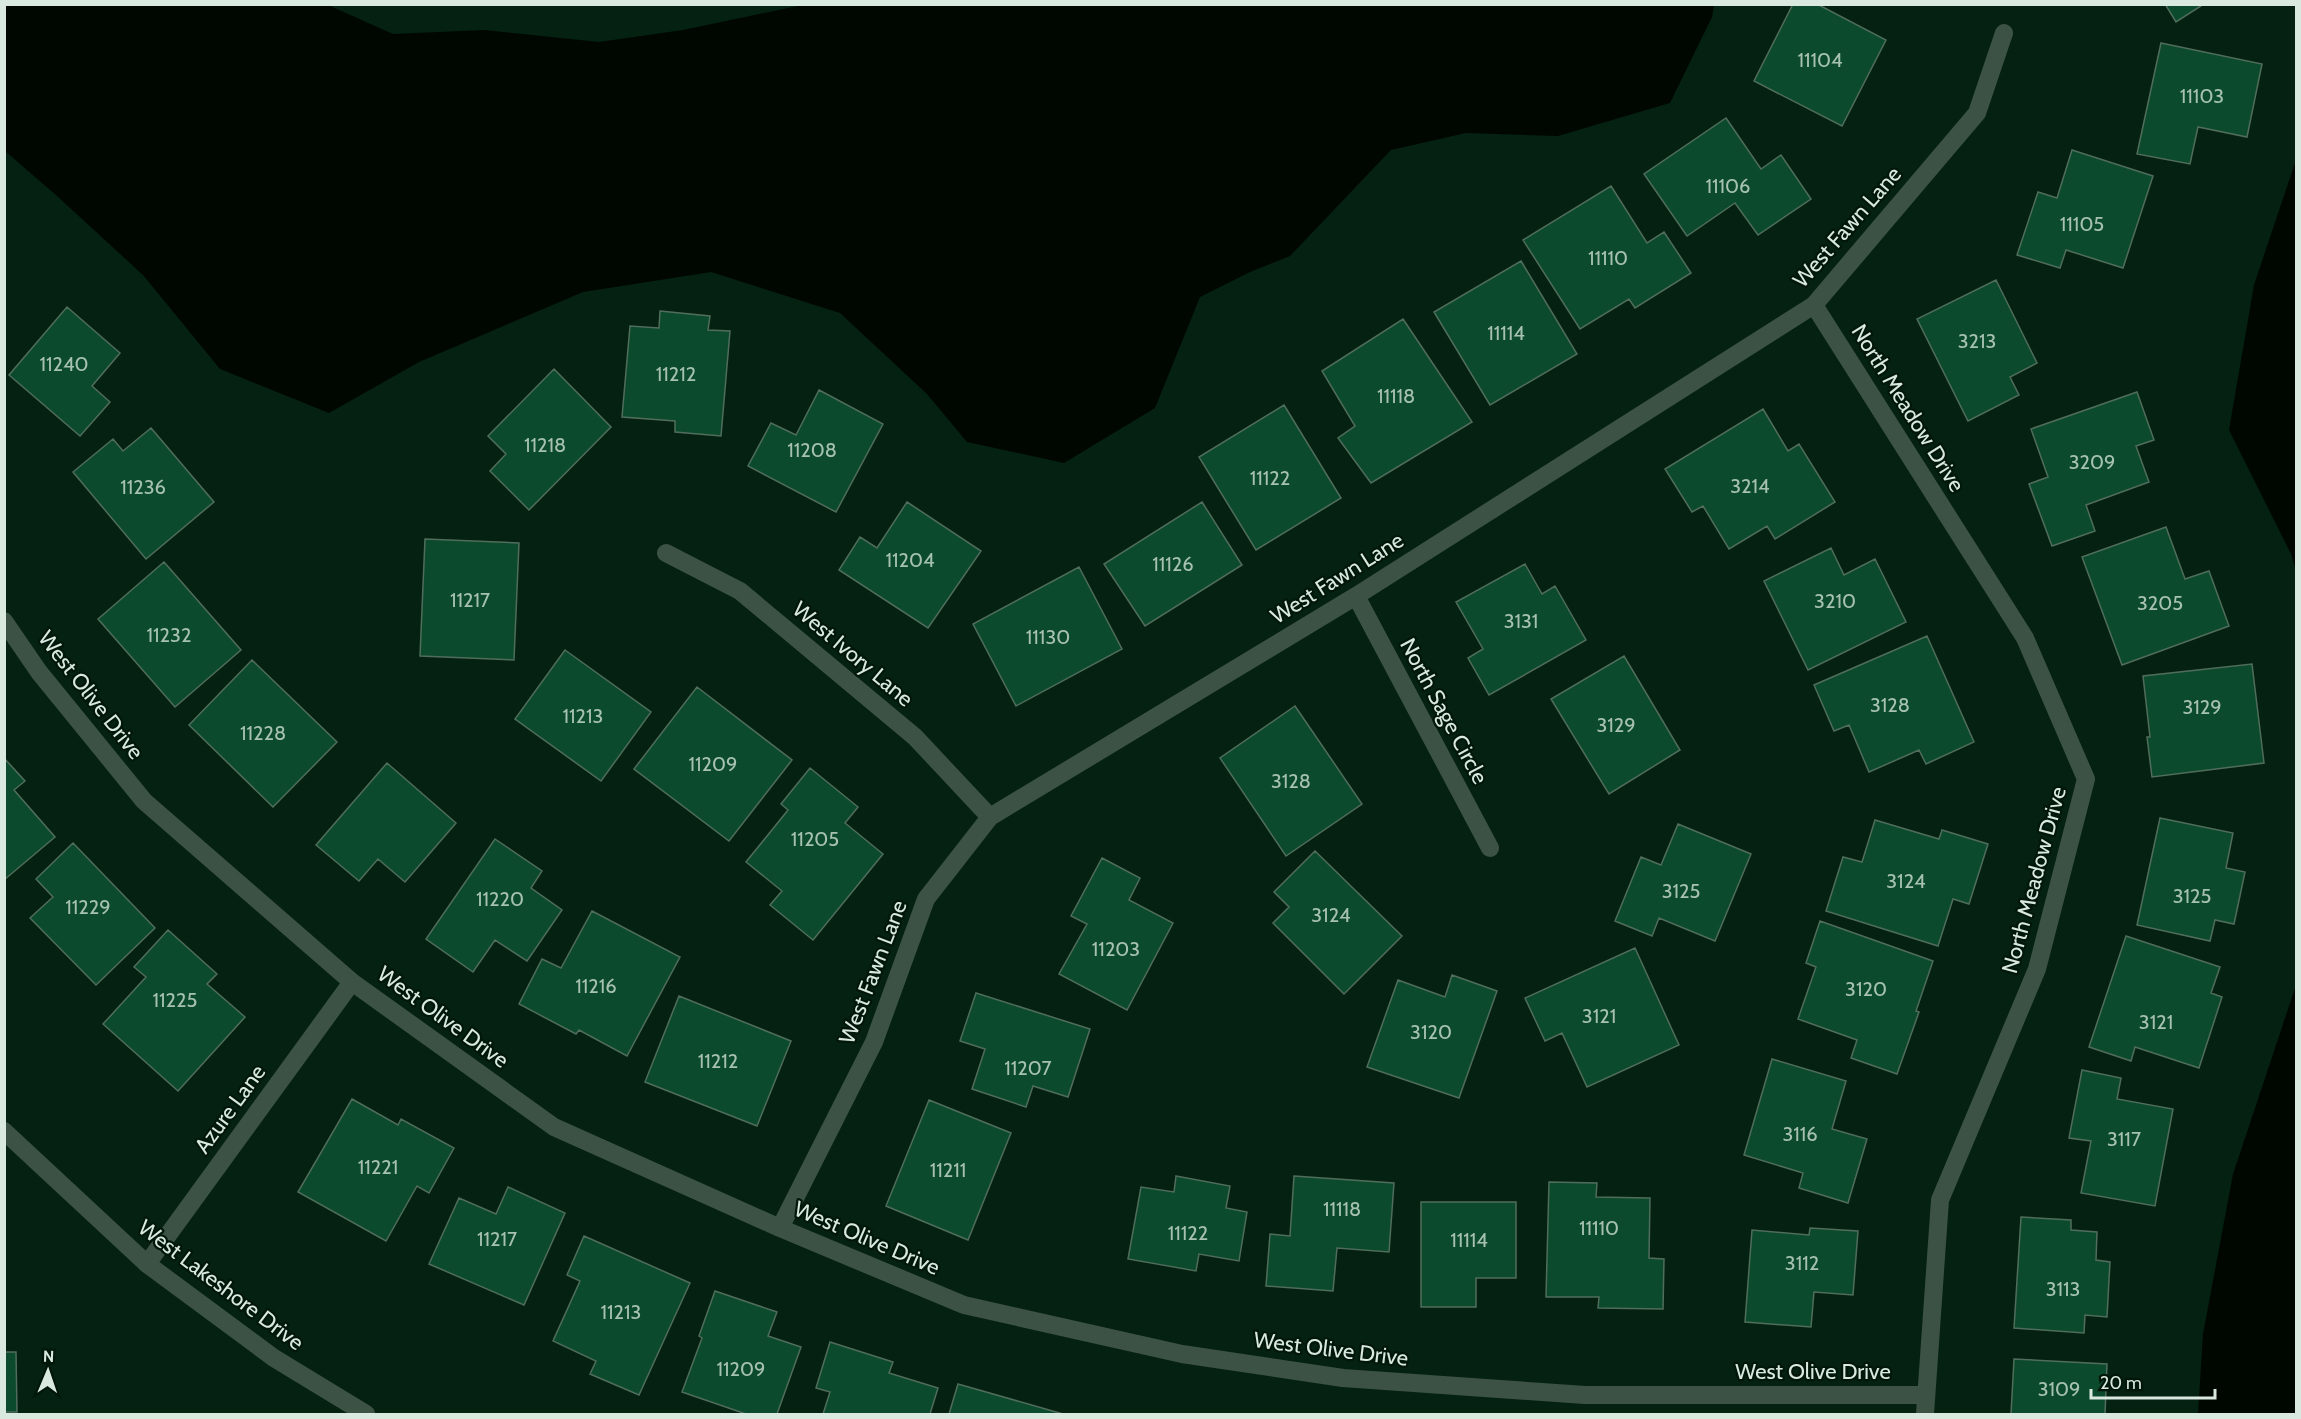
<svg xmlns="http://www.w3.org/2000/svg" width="2301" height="1419" font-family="Cabin,sans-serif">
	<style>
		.water { fill: #000701 }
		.building { fill: #0c4a2d; stroke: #506d5b; stroke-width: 1.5 }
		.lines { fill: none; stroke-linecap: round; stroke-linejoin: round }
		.minor { stroke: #3c5244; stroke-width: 18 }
		.tertiary { stroke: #3c5244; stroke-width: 18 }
		.labels { text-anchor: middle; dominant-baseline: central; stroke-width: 4.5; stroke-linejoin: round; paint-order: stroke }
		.number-label { font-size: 20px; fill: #a6c1b2 }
		.street-label { font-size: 22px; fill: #d9e9df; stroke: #00170a }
	</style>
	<rect width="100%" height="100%" fill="#052112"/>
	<path class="water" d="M807,4h907v1l-2,12 -42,86 -112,33 -92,-3 -75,17 -101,106 -40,16 -50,25 -45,111 -91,55 -97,-21 -40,-48 -87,-81 -129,-41 -128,20 -164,70 -90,51 -109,-44 -77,-94 -86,-79 -52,-45v-146h323l65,29 91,-4 115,12 84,-12z
		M2296,160v411l-5,-17 -62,-124 25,-145z
		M2296,985v429h-98l5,-80 30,-160z"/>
	<path class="building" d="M1793,4h24l69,36 -44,86 -88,-45z
		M2165,4h39l-28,18z
		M2161,43l101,21 -15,73 -49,-10 -8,37 -53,-10z
		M1726,118l35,51 20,-14 30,44 -53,36 -23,-32 -48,33 -43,-62z
		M2072,150l81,26 -30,92 -57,-18 -6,18 -43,-13 21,-63 19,6z
		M1611,186l36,57 17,-11 27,41 -56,35 -6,-9 -49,30 -57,-89z
		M1521,261l56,93 -87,51 -56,-93z
		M1996,280l41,83 -27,14 9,18 -51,26 -51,-102z
		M67,307l53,46 -28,33 18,16 -30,34 -71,-61z
		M660,311l50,5 -2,14 22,1 -9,105 -46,-4v-11l-53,-4 8,-91 29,2z
		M1403,319l69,103 -101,61 -33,-45 17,-12 -33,-55z
		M554,369l57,58 -82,83 -39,-39 16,-17 -18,-18z
		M819,390l64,34 -47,88 -88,-46 23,-43 25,12z
		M2137,392l17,48 -18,6 13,36 -63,23 9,26 -43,15 -23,-62 19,-7 -17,-48z
		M1284,405l57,93 -85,52 -57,-93z
		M1763,409l25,42 11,-7 36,58 -60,37 -8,-13 -38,23 -26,-43 -11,6 -27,-43z
		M151,428l63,74 -68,57 -73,-87 40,-33 10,12z
		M907,502l74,49 -53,77 -89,-58 21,-33 17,11z
		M1202,502l40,63 -97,61 -41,-62z
		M2166,527l19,52 24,-8 20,55 -107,39 -40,-108z
		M425,539l94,4 -5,117 -94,-4z
		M1831,548l13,27 31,-16 31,63 -98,48 -44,-89z
		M164,562l77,88 -66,57 -77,-88z
		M1525,564l17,30 13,-8 31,54 -97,55 -21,-37 15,-9 -27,-47z
		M1079,567l43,82 -106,57 -43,-82z
		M1927,636l47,106 -48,22 -7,-14 -50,22 -20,-47 -15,6 -20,-46z
		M565,650l86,62 -50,69 -86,-62z
		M1624,656l56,94 -71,44 -58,-95z
		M252,660l85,82 -64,65 -84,-82z
		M2252,664l12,99 -112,14 -5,-40h3l-7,-61z
		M697,687l95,73 -63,81 -95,-72z
		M1295,706l67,98 -76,52 -66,-98z
		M4,758l21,23 -11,9 41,47 -51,43z
		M387,763l69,60 -51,59 -27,-23 -19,22 -43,-36z
		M810,768l48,39 -13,16 38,31 -70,86 -43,-35 12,-14 -36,-29 42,-52 -7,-6z
		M2160,818l73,15 -7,35 19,4 -11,52 -19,-4 -5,21 -73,-16z
		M1875,820l64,19 3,-9 46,14 -19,60 -16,-5 -15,47 -112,-35 17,-54 19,5z
		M1678,824l73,30 -36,87 -56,-23 -7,18 -37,-15 26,-64 20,8z
		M495,839l47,32 -11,17 31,22 -35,51 -32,-21 -22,32 -47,-33z
		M73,843l82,85 -59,57 -66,-67 23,-21 -17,-18z
		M1315,851l87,85 -58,58 -71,-71 16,-16 -15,-15z
		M1102,858l38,20 -11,22 44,23 -46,87 -68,-36 28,-50 -16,-8z
		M592,911l88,46 -53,99 -48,-26 -3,4 -57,-30 23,-45 19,9z
		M1820,921l113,40 -17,50 3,1 -22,62 -46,-16 6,-18 -59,-21 18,-52 -10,-4z
		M168,930l49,44 -10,10 38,33 -67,74 -75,-67 43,-47 -12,-10z
		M2126,936l94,31 -9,26 11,4 -23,71 -64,-21 -4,14 -42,-14z
		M1635,948l44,97 -92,42 -25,-54 -17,8 -20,-43z
		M1452,975l45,16 -38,107 -92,-31 31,-87 47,17z
		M976,993l114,36 -22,68 -35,-11 -7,21 -54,-18 13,-40 -25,-8z
		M679,996l112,45 -34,85 -112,-44z
		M1772,1059l74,22 -14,48 35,10 -19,64 -49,-15 4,-15 -59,-18z
		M2082,1070l39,8 -4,21 56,10 -18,97 -74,-13 10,-52 -22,-3z
		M352,1099l46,26 3,-6 53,29 -25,45 -12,-7 -31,55 -88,-49z
		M929,1100l82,33 -43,107 -82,-34z
		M1176,1176l54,10 -4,22 21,4 -8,49 -40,-7 -3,17 -68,-12 13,-72 33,5z
		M1294,1176l100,7 -5,69 -52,-4 -4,43 -67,-5 4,-52 20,2z
		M1549,1182l48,1 -1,14 54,1 -1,60 15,1 -1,50 -65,-1 1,-11h-53z
		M508,1187l57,26 -41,92 -95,-41 30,-66 37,16z
		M1421,1202h95v76h-40v29h-55z
		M2021,1217l50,3v10l26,2 -1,28 14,2 -3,55 -22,-2 -1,18 -70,-5z
		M1810,1228l48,3 -5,64 -39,-3 -3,35 -66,-5 7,-92 57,5z
		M584,1236l106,47 -51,112 -49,-21 6,-13 -43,-20 27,-60 -13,-6z
		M715,1291l62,21 -9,24 33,11 -24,67h-31l-64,-22 20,-54 -3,-2z
		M830,1342l63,20 -4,11 49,15 -8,26h-107l7,-22 -14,-4z
		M4,1352h12l1,60h-13z
		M2014,1359l93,5 -2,50h-94z
		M958,1384l105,30h-114z"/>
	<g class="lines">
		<path class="minor" d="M1814,305l211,333 61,141 -49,190 -97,231 -15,214
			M666,553l74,38 175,146 75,80
			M1356,596l134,252
			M4,621l35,51 105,129 208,181 202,145 226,101 184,77 218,49 161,24 242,17h340
			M780,1228l94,-186 52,-143 64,-82 366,-221 458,-291 163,-192 27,-80
			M147,1264l205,-282"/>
		<path class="tertiary" d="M4,1131l143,133 127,94 92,56"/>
	</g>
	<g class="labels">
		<g class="number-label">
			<text x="1820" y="60">11104</text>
			<text x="2202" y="96">11103</text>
			<text x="1728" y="186">11106</text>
			<text x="2082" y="224">11105</text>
			<text x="1608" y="258">11110</text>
			<text x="1506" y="333">11114</text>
			<text x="1977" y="341">3213</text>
			<text x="64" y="364">11240</text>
			<text x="676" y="374">11212</text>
			<text x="1396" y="396">11118</text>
			<text x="545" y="445">11218</text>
			<text x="812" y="450">11208</text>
			<text x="2092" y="462">3209</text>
			<text x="1270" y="478">11122</text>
			<text x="1750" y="486">3214</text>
			<text x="143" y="487">11236</text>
			<text x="910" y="560">11204</text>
			<text x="1173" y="564">11126</text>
			<text x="470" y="600">11217</text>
			<text x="1835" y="601">3210</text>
			<text x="2160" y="603">3205</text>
			<text x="1521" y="621">3131</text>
			<text x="169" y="635">11232</text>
			<text x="1048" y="637">11130</text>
			<text x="1890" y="705">3128</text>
			<text x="2202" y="707">3129</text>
			<text x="583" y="716">11213</text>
			<text x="1616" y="725">3129</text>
			<text x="263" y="733">11228</text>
			<text x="713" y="764">11209</text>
			<text x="1291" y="781">3128</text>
			<text x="815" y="839">11205</text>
			<text x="1906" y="881">3124</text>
			<text x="1681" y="891">3125</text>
			<text x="2192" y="896">3125</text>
			<text x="500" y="899">11220</text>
			<text x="88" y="907">11229</text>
			<text x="1331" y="915">3124</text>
			<text x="1116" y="949">11203</text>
			<text x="596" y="986">11216</text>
			<text x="1866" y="989">3120</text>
			<text x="175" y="1000">11225</text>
			<text x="1599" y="1016">3121</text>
			<text x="2156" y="1022">3121</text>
			<text x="1431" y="1032">3120</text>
			<text x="718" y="1061">11212</text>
			<text x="1028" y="1068">11207</text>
			<text x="1800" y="1134">3116</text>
			<text x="2124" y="1139">3117</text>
			<text x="378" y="1167">11221</text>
			<text x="948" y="1170">11211</text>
			<text x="1342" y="1209">11118</text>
			<text x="1599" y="1228">11110</text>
			<text x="1188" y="1233">11122</text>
			<text x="497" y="1239">11217</text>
			<text x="1469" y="1240">11114</text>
			<text x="1802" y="1263">3112</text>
			<text x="2063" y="1289">3113</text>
			<text x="621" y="1312">11213</text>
			<text x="741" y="1369">11209</text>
			<text x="2059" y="1389">3109</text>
		</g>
		<g class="street-label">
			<text transform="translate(1847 227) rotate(-49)">West Fawn Lane</text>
			<text transform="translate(1908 408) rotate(58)">North Meadow Drive</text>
			<text transform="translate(1337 578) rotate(-32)">West Fawn Lane</text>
			<text transform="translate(853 654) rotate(40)">West Ivory Lane</text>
			<text transform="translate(91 695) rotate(52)">West Olive Drive</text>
			<text transform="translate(1444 711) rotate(62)">North Sage Circle</text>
			<text transform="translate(2034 880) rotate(-75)">North Meadow Drive</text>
			<text transform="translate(873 972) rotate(-69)">West Fawn Lane</text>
			<text transform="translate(443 1017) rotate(36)">West Olive Drive</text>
			<text transform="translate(230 1109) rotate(-54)">Azure Lane</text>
			<text transform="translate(867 1238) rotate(23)">West Olive Drive</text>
			<text transform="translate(221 1285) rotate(37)">West Lakeshore Drive</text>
			<text transform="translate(1331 1349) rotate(7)">West Olive Drive</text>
			<text x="1813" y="1371">West Olive Drive</text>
		</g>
	</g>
	<rect width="2301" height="1419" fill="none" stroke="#d9e9df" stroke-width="12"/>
	<g transform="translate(48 1371) rotate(2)" stroke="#00170a" stroke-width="4.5" paint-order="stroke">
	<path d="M0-4.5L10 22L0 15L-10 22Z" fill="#d9e9df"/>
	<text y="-9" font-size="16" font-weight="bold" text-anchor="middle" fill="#d9e9df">N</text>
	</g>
	<path d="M2091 1389v9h124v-9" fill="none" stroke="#d9e9df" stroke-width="3"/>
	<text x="2100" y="1389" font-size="18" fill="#d9e9df" stroke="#00170a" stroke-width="4.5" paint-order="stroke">20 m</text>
</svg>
